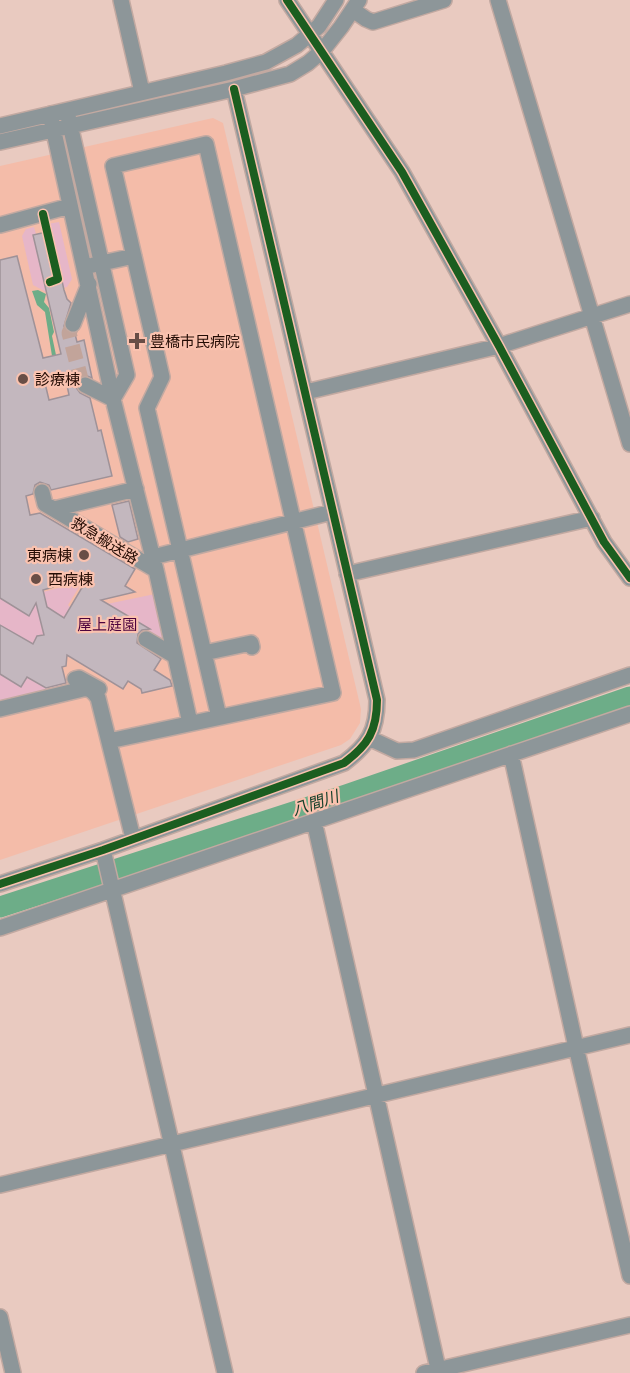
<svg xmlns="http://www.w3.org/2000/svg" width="630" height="1373" font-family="Barlow,'Noto Sans JP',sans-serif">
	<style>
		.built { fill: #f4bca9 }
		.green { fill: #e6b6c8 }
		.water { fill: #6dad88 }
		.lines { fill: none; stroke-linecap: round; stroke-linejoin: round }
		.river { stroke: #6dad88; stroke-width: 21 }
		.building { fill: #c3b7be; stroke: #9f9298; stroke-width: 1.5; fill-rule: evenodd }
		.minor-tunnel { stroke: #c2a49a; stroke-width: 15; stroke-dasharray: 15 8; stroke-linecap: butt }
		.minor-casing { stroke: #c2a9a1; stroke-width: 18 }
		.minor { stroke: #8d9699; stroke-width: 15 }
		.cycleway-casing { stroke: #fac2af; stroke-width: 11 }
		.cycleway { stroke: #1b5e20; stroke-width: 8 }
		.poi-dot { fill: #694e46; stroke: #fac2af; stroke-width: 2 }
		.labels { text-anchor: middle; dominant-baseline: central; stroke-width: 4.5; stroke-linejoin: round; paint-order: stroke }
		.poi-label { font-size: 15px; fill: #240c04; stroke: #fac2af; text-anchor: start }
		.street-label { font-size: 15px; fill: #240c04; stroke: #fac2af }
		.park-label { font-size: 15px; fill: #4d033d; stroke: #fac2af }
		.water-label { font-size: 16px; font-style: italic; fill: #15402b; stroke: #fac2af }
	</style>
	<rect width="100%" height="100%" fill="#e9cac0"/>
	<path class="built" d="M213,118l10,5 138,586 -1,14 -10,16 -9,6 -341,115v-694z"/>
	<path class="green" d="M59,222l13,57 -5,8 -12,3 -4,-59h-2l-2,-7z
		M34,227l2,7 -3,1 11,49h4l2,7 -4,1 -13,-7 -11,-49 4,-7z
		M74,584l5,3 -11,18 2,2 -6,11 -11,-7 -5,1 -5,-20z
		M155,594l10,50 -18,-9 3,-6 -43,-25z
		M0,598l29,17 7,-12 8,32 -7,1 -4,8 -33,-19z
		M0,674l21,13 6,-10 23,13 8,-12 2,11 -60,13z"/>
	<path class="water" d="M38,290l8,4 -2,8 5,6 5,24 -2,4 4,19 -4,1 -7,-44 -8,-7 -5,-14z"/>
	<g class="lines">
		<path class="river" d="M0,907l346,-112 284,-98"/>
	</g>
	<path class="building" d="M51,231l13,59 3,9 4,4 -7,23 5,7 6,1 2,8 7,-2 8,38 -7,-3 -5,2 -4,4 -1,5 5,7 10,5 8,33 3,-1 11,46 -61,14 -2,-5 -9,-3 -5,3 -2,9 -7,2 4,19 10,-2 95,56 -10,17 10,6 -34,8 49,29 -8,1 -4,4 -1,9 24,16 -7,11 16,10 2,6 -30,7 -1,-4 -13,-8 -5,8 -56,-34 -1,11 -4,1 4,16 -20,5 -19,-11 -6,10 -21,-13v-49l33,19 4,-8 7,-1 -8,-32 -7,13 -29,-18v-338l17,-4 26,102 18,-4 -28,-119zM65,375l4,20 -20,5 -5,-21zM62,573l21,13 -19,32 -17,-11 -4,-17 10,-3z
		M129,501l9,38 -10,3 -8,-5 -8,-32z"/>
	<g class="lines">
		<path class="minor-tunnel" d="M73,324l-4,9 13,50 3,2"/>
		<g class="minor-casing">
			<path id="minor" d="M121,0l21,92
				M287,0l115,172 97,174 105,196 26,36
				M498,0l132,444
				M353,10l13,9 7,3 71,-22
				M50,114l63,285 43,171 34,153
				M68,116l59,259 -14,24 -28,-14
				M0,126l226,-53 40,-11 31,-17 22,-19 17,-26
				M0,142l234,-53 56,-15 18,-11 14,-12 19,-24 18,-27
				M0,225l70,-19
				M93,265l41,-9
				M73,324l16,-40
				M306,392l193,-46 131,-42
				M42,492l3,12 111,66
				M54,509l82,-20
				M153,557l179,-45
				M347,574l245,-56
				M146,639l29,17
				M204,653l47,-10 1,4
				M75,679l4,-1 20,11
				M0,709l83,-20c7,-1 11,3 15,9l35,140
				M369,738l28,13 17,-1 216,-75
				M109,741c75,-16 150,-32 224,-48l-127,-549 -93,22 49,211 -15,31 72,309
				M511,754l65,293 54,229
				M314,821l125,552
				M103,850l122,523
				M0,884l103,-34 241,-87c24,-18 33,-32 33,-63l-143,-611
				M0,928l630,-214
				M0,1185l630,-150
				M0,1317l13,56
				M424,1373l206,-48"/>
		</g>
		<use href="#minor" class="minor"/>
		<g class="cycleway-casing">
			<path id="cycleway" d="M287,0l115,172 97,174 105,196 26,36
				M43,214l15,65 -8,3
				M0,884l103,-34 241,-87c24,-18 33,-32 33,-63l-143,-611"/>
		</g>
		<use href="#cycleway" class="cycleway"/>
	</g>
	<g class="poi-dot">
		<path d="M134 332h6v6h6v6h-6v6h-6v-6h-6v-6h6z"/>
		<circle cx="23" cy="379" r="6"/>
		<circle cx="84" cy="555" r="6"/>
		<circle cx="36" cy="579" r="6"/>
	</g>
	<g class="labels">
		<g class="poi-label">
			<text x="150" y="341">豊橋市民病院</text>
			<text x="35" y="379">診療棟</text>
			<text x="72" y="555" text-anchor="end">東病棟</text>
			<text x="48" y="579">西病棟</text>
		</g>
		<g class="street-label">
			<text transform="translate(105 540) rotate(31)">救急搬送路</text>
		</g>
		<g class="park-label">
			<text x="107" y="624">屋上庭園</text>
		</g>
		<g class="water-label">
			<text transform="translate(315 802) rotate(-18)">八間川</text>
		</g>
	</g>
</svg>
